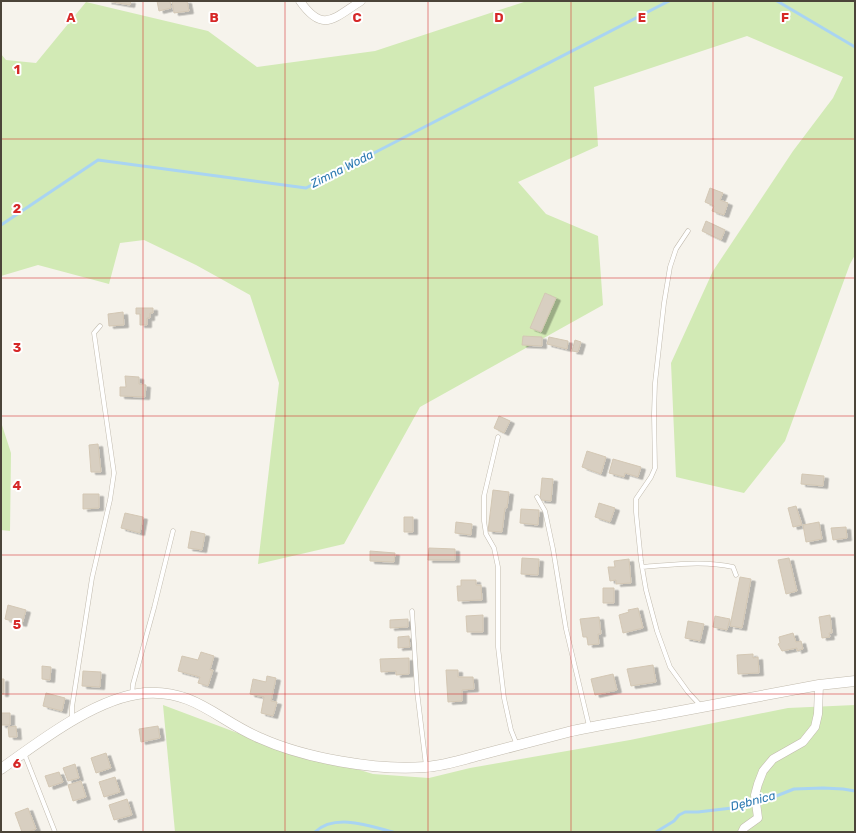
<svg xmlns="http://www.w3.org/2000/svg" width="856" height="833" font-family="Rubik,sans-serif">
	<style>
		.green { fill: #d2eab5 }
		.lines { fill: none; stroke-linecap: round; stroke-linejoin: round }
		.stream { stroke: #a9d4f2; stroke-width: 3 }
		.building { fill: #d8cfc1; stroke: #d3c7b4; filter: url(#shadow) }
		.service-casing { stroke: #c2bbae; stroke-width: 5 }
		.minor-casing { stroke: #c2bbae; stroke-width: 9 }
		.tertiary-casing { stroke: #c2bbae; stroke-width: 11 }
		.service { stroke: #fff; stroke-width: 4 }
		.minor { stroke: #fff; stroke-width: 8 }
		.tertiary { stroke: #fff; stroke-width: 10 }
		.grid { fill: none; stroke: #d62828; stroke-width: 1; stroke-opacity: 0.55 }
		.labels { text-anchor: middle; dominant-baseline: central; stroke-width: 4; stroke-linejoin: round; paint-order: stroke }
		.water-label { font-size: 12px; font-style: italic; fill: #2e7ab2; stroke: #fff }
		.grid-label { font-size: 13px; text-anchor: middle; font-weight: bold; fill: #d62828; stroke: #fff; stroke-width: 4; stroke-linejoin: round; paint-order: stroke }
	</style>
	<defs>
		<filter id="shadow"><feDropShadow dx="4.5" dy="2.5" stdDeviation="0" flood-color="#0004"/></filter>
	</defs>
	<rect width="100%" height="100%" fill="#f6f3ec"/>
	<path class="green" d="M527,1h328v254l-5,9 -65,177 -41,52 -68,-16 -5,-114 42,-92 80,-120 40,-53 10,-21 -96,-41 -153,51 4,59 -80,36 28,32 52,22 5,69 -183,102 -76,137 -86,20 21,-181 -29,-88 -54,-30 -52,-25 -24,3 -11,41 -71,-19 -37,11v-222l5,6 30,3 50,-61 122,29 49,36 118,-16z
		M1,422l10,31 -1,78 -9,-1z
		M163,705l72,27 138,42 56,4 41,-10 160,-28 158,-32 67,-3v127h-680z"/>
	<g class="lines">
		<path class="stream" d="M777,1l78,46
			M1,225l97,-65 208,28 363,-187
			M315,832c20,-19 55,-6 78,0
			M656,832l18,-11 5,-6 6,-3h13l34,-4 29,-6 33,-13 29,-1 20,1 12,2"/>
	</g>
	<path class="building" d="M107,1h24l-1,4z
		M157,1h13l1,7 -12,3z
		M172,1h15l2,10 -15,2z
		M710,188l13,5 -3,7 8,3 -4,12 -12,-4 2,-5 -9,-4z
		M706,221l19,9 -4,10 -19,-9z
		M545,293l11,5 -15,34 -11,-4z
		M136,308h17v5h-3v5h-3v7h-7v-11h-4z
		M123,312l1,13 -15,1 -1,-12z
		M523,336l19,1v9l-20,-1z
		M549,337l19,4 -1,8 -20,-5z
		M575,340l6,2 -3,10 -6,-1z
		M125,376l14,1v7l7,1 -1,12 -25,-1v-9h6z
		M499,416l11,5 -6,12 -10,-5z
		M98,444l3,28h-10l-2,-27z
		M587,451l19,6 -5,17 -19,-7z
		M613,459l28,8 -3,10 -13,-4 -1,4 -15,-4z
		M802,474l22,2 -1,10 -22,-2z
		M542,478l11,1 -2,22 -11,-1z
		M493,490l16,2 -2,16h-2l-3,24 -14,-1z
		M83,494h16v14l-16,1z
		M599,503l16,5 -5,14 -15,-5z
		M796,506l6,19 -9,2 -5,-19z
		M521,509l18,1 -1,15 -18,-2z
		M125,513l18,4 -3,16 -19,-5z
		M404,517h9v15h-9z
		M456,522l16,2 -1,11 -16,-2z
		M819,522l3,17 -16,3 -3,-17z
		M846,527l1,11 -14,2 -2,-12z
		M191,531l14,3 -3,16 -14,-2z
		M429,548l26,1v11h-27z
		M370,551l25,2 -1,9 -24,-1z
		M522,558l17,1 -1,16 -17,-1z
		M789,558l8,33 -11,3 -8,-34z
		M629,559l2,24 -15,1v-4l-6,1 -2,-14h7l-1,-6z
		M740,577l11,2 -9,49 -12,-2z
		M461,580h15v5h5l1,15 -24,1 -1,-15h4z
		M603,588h11v15h-11z
		M8,605l18,5 -4,14 -17,-5z
		M638,608l5,20 -20,5 -4,-18 10,-3 -1,-2z
		M483,615v17h-16l-1,-16z
		M830,615l2,18h-3l1,4 -8,1 -3,-21z
		M715,616l15,3 -3,11 -14,-3z
		M599,617l2,17h-3l1,10 -11,1 -1,-8h-4l-3,-18z
		M408,619v8l-18,1v-8z
		M688,621l16,3 -4,17 -15,-3z
		M793,633l3,9 5,-1 2,8 -6,2v-3l-15,3 -4,-7 2,-1 -1,-6z
		M409,636l1,11 -12,1v-11z
		M201,652l13,4 -4,14h3l-5,16 -10,-3 2,-6 -22,-6 4,-15 16,4z
		M753,654v4l5,-1 1,16 -21,1 -1,-19z
		M409,658v16l-13,1v-4l-15,1 -1,-13z
		M653,665l3,17 -25,4 -4,-17z
		M42,666l9,1 -1,13 -8,-1z
		M446,670h12v7h15l1,12 -12,1v11l-14,1z
		M83,671l18,1 -1,15 -18,-1z
		M613,674l4,16 -22,5 -4,-16z
		M267,676l9,2 -5,23 6,1 -4,14 -12,-3 3,-16 -14,-3 3,-15 13,3z
		M1,679h3v15h-3z
		M46,693l19,5 -3,13 -19,-5z
		M1,713h9v12h-9z
		M16,726l1,11h-8l-1,-10z
		M158,726l2,12 -19,4 -2,-13z
		M106,753l5,15 -15,5 -5,-15z
		M75,764l4,14 -11,3 -5,-13z
		M59,772l4,10 -14,5 -4,-11z
		M115,777l5,15 -16,5 -5,-15z
		M81,781l5,16 -13,4 -5,-16z
		M127,799l5,16 -18,5 -5,-15z
		M28,808l8,21 -8,3h-6l-7,-19z"/>
	<g class="lines">
		<g class="service-casing">
			<path id="service" d="M688,231l-12,18 -6,18 -6,36 -9,80 -1,31 1,54 -4,9 -15,22v13l5,49 5,29 11,41 13,36 18,25 13,14
				M498,437l-14,59v25l2,13 8,14 4,19v80l6,51 7,32 6,15
				M537,497l8,14 8,38 13,80 23,97
				M642,567c30,-2 61,-7 91,0l3,8
				M412,611l5,80 9,75
				M132,695l1,-11 21,-76 19,-77
				M72,720v-13l20,-129 18,-78 4,-27 -20,-140 6,-7
				M24,753l31,79"/>
		</g>
		<g class="minor-casing">
			<path id="minor" d="M300,1c23,33 34,17 61,0
				M742,832l2,-4 14,-10 -3,-23 3,-11 5,-13 10,-12 30,-17 12,-15 3,-13 1,-29"/>
		</g>
		<g class="tertiary-casing">
			<path id="tertiary" d="M1,769c39,-28 96,-72 144,-76 49,-4 74,28 115,45 44,20 117,33 165,29 18,-1 37,-7 55,-12 31,-8 61,-16 92,-24 32,-7 66,-12 98,-18 50,-9 99,-19 149,-28l36,-4"/>
		</g>
		<use href="#service" class="service"/>
		<use href="#minor" class="minor"/>
		<use href="#tertiary" class="tertiary"/>
	</g>
	<path class="grid" d="M143,1v831M285,1v831M428,1v831M571,1v831M713,1v831M1,139h854M1,278h854M1,416h854M1,555h854M1,694h854"/>
	<g class="labels">
		<g class="water-label">
			<text transform="translate(342 169) rotate(-27)">Zimna Woda</text>
			<text transform="translate(753 801) rotate(-15)">Dębnica</text>
		</g>
	</g>
	<g class="grid-label">
		<text x="71" y="22">A</text>
		<text x="214" y="22">B</text>
		<text x="357" y="22">C</text>
		<text x="499" y="22">D</text>
		<text x="642" y="22">E</text>
		<text x="785" y="22">F</text>
		<text x="17" y="74">1</text>
		<text x="17" y="213">2</text>
		<text x="17" y="352">3</text>
		<text x="17" y="490">4</text>
		<text x="17" y="629">5</text>
		<text x="17" y="768">6</text>
	</g>
	<rect width="856" height="833" fill="none" stroke="#4b4439" stroke-width="4"/>
</svg>
